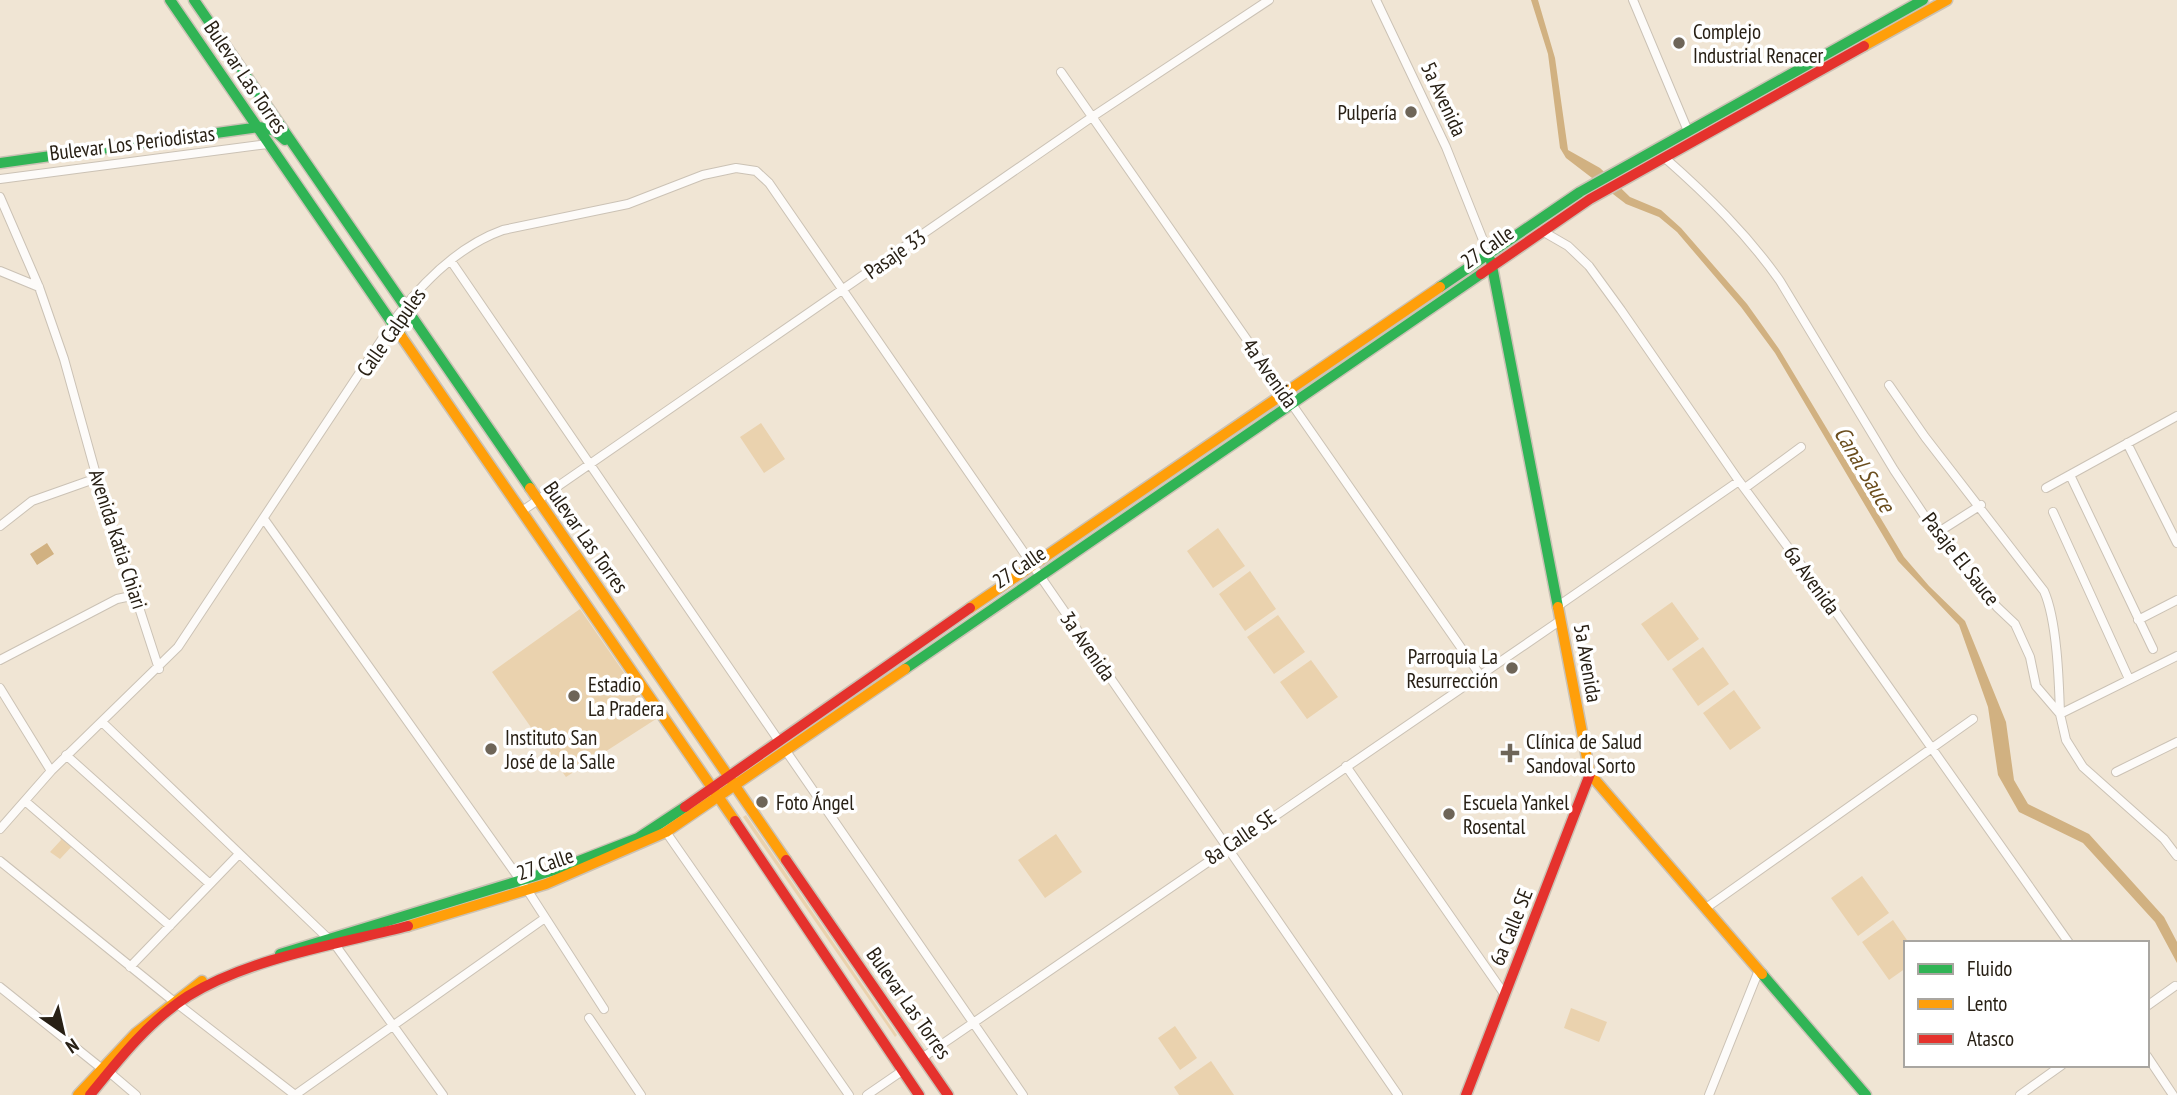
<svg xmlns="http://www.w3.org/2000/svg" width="2177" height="1095" font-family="'PT Sans Narrow',sans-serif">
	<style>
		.green { fill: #ead2ae }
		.water { fill: #d1b181 }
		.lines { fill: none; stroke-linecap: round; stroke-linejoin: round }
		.street-casing { stroke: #cbc2b5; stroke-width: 10 }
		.fast-casing { stroke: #cbc2b5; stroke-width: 13 }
		.slow-casing { stroke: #cbc2b5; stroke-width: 13 }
		.jam-casing { stroke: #cbc2b5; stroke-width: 13 }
		.street { stroke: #fdfbf9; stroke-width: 8 }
		.fast { stroke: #30b455; stroke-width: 10 }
		.slow { stroke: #ff9f0a; stroke-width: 10 }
		.jam { stroke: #e5322d; stroke-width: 10 }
		.poi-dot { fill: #6e6558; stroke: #fff; stroke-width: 2.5 }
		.labels { text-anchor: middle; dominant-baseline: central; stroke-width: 7; stroke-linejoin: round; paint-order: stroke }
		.poi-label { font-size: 21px; fill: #282015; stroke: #fff; text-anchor: start }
		.street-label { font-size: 21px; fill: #282015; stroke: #fff }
		.water-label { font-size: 23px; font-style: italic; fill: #6b4e1e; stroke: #fff }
	</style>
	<rect width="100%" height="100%" fill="#f0e5d4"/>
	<path class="green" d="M761,423l24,36 -21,14 -24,-36z
		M1218,528l27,38 -32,22 -26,-37z
		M1250,571l26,38 -31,22 -26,-37z
		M1672,602l27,37 -31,22 -27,-37z
		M580,609l76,110 -90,58 -74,-105z
		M1278,615l27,37 -31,22 -27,-37z
		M1703,647l26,37 -31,22 -26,-37z
		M1311,660l27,37 -31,22 -27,-37z
		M1734,690l27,38 -31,22 -27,-37z
		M746,815l151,220 -2,2 -152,-220z
		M1056,834l26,38 -37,26 -27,-38z
		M59,835l16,8 -15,16 -10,-7 11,-12z
		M1862,876l27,37 -31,23 -27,-38z
		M1893,920l16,23h-3v25l-17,12 -27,-38z
		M1571,1008l36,14 -8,20 -35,-14z
		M1175,1026l22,32 -17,12 -22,-32z
		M1211,1061l23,34h-55l-5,-8z"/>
	<path class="water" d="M1531,0h7l17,58 13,92 32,18 30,29 31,13 20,18 66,76 32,45 125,208 25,29 36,35 41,101 8,58 14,24 61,30 75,83 13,25v21l-22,-41 -72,-79 -64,-31 -21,-37 -10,-68 -29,-82 -61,-64 -123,-208 -34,-46 -64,-75 -18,-15 -33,-13 -60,-46 -6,-10 -12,-94z
		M47,543l7,11 -17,11 -7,-11z"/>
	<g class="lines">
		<g class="street-casing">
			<path id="street" d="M1376,0l70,147 43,108
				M1633,0l55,131
				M1061,72l419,603
				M1665,158c42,37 82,76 115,123l114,189 44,66 59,71 18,17 15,33 6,29 24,28 6,26 17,27 81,72 13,17
				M0,179l268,-35
				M0,197l39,90 25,72 33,119 62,191
				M1542,231l26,15 21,20 32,44 118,171 99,134 231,328
				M451,261l328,480
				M0,271l39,16
				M1889,385l36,52 119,154c13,29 15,90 16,123l117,-58
				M2127,443l50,100
				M2070,475l83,174
				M1745,488l56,-41
				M2046,488l131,-72
				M522,511l570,-394 177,-117
				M2053,512l76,167
				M264,519l264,372 76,118
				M0,526l32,-25 65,-23
				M1937,533l44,-28
				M1558,606l181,-125
				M2138,620l39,-20
				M0,660l117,-61 19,-4
				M0,688l51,83
				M102,722l234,224 107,149
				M786,751l237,344
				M66,755l144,129
				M1346,766l159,229
				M2116,772l61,-30
				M25,801l145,125
				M0,829l51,-58 127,-124 220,-332c27,-35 63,-70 105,-85l125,-26 75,-29 33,-7 20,3 13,12 629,912
				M666,832l183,263
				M0,861l172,139
				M1706,908l267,-189
				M130,967l109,-113
				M0,987l101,81
				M179,1005l116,90
				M2147,1006l28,-20
				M589,1018l52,77
				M2147,1056l26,39
				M922,1058l639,-438
				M109,1072l27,23
				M295,1095l250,-177
				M867,1095l35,-24
				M1709,1095l50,-125
				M2020,1095l42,-30"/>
		</g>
		<g class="fast-casing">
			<path id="fast" d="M170,0l231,336
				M194,0l336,488
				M0,163l260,-36 15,4 10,9
				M1491,261l67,346
				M1440,287l140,-95 343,-192
				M905,669l576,-395
				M280,954l281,-86 77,-30 47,-31
				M1762,974l104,121"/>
		</g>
		<g class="slow-casing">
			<path id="slow" d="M1864,46l83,-46
				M401,336l334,485
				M530,488l256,372
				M1558,607l32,167 172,200
				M970,608l470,-321
				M408,926l138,-42 120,-52 239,-163
				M78,1095l58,-62 66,-52"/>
		</g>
		<g class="jam-casing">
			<path id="jam" d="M1481,274l109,-75 274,-153
				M685,807l285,-199
				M735,821l184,274
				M786,860l162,235
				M90,1095c29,-36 59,-74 98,-99 62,-38 150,-52 220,-70
				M1466,1095l124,-321"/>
		</g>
		<use href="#street" class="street"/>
		<use href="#fast" class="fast"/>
		<use href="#slow" class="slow"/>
		<use href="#jam" class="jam"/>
	</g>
	<g class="poi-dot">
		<circle cx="1679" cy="43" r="7"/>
		<circle cx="1411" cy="112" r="7"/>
		<circle cx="1512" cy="668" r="7"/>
		<circle cx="574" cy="696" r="7"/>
		<circle cx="491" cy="749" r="7"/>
		<path d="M1506.5 742.5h7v7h7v7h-7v7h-7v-7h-7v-7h7z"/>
		<circle cx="762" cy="802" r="7"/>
		<circle cx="1449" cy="814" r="7"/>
	</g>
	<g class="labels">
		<g class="poi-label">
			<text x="1693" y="31">Complejo<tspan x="1693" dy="24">Industrial Renacer</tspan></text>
			<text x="1397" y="112" text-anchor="end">Pulpería</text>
			<text x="1498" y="656" text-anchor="end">Parroquia La<tspan x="1498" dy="24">Resurrección</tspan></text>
			<text x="588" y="684">Estadio<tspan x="588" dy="24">La Pradera</tspan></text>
			<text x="505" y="737">Instituto San<tspan x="505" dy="24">José de la Salle</tspan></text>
			<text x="1526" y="741">Clínica de Salud<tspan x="1526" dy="24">Sandoval Sorto</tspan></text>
			<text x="776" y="802">Foto Ángel</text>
			<text x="1463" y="802">Escuela Yankel<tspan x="1463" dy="24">Rosental</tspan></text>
		</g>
		<g class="street-label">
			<text transform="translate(246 77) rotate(56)">Bulevar Las Torres</text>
			<text transform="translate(1444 99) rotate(65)">5a Avenida</text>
			<text transform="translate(132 143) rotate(-7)">Bulevar Los Periodistas</text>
			<text transform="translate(1487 247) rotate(-35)">27 Calle</text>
			<text transform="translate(895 254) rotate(-35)">Pasaje 33</text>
			<text transform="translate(391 332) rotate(-55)">Calle Calpules</text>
			<text transform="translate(1270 373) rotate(55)">4a Avenida</text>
			<text transform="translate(586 537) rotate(55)">Bulevar Las Torres</text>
			<text transform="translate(118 539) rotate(72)">Avenida Katia Chiari</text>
			<text transform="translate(1961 559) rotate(52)">Pasaje El Sauce</text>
			<text transform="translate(1019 567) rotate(-34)">27 Calle</text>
			<text transform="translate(1812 580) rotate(54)">6a Avenida</text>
			<text transform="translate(1088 646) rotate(55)">3a Avenida</text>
			<text transform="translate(1588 663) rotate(80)">5a Avenida</text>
			<text transform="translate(1240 837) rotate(-34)">8a Calle SE</text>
			<text transform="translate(545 864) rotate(-19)">27 Calle</text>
			<text transform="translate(1511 927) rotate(-68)">6a Calle SE</text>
			<text transform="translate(909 1003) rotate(55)">Bulevar Las Torres</text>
		</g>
		<g class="water-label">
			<text transform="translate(1865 469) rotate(59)">Canal Sauce</text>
		</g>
	</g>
	<rect x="1904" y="941" width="245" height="126" fill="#ffffff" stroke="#a9a6a1" stroke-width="2"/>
	<rect x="1918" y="964" width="35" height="10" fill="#30b455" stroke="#a9a6a1" stroke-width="2"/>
	<text x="1967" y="976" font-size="21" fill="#282015">Fluido</text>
	<rect x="1918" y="999" width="35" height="10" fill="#ff9f0a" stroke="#a9a6a1" stroke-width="2"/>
	<text x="1967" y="1011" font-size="21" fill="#282015">Lento</text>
	<rect x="1918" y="1034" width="35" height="10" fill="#e5322d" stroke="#a9a6a1" stroke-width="2"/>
	<text x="1967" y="1046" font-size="21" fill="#282015">Atasco</text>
	<g transform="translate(63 1032) rotate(146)" stroke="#ffffff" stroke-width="5" paint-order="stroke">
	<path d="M0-5L12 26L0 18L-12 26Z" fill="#282015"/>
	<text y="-10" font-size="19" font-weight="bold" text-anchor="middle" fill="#282015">N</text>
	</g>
</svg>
